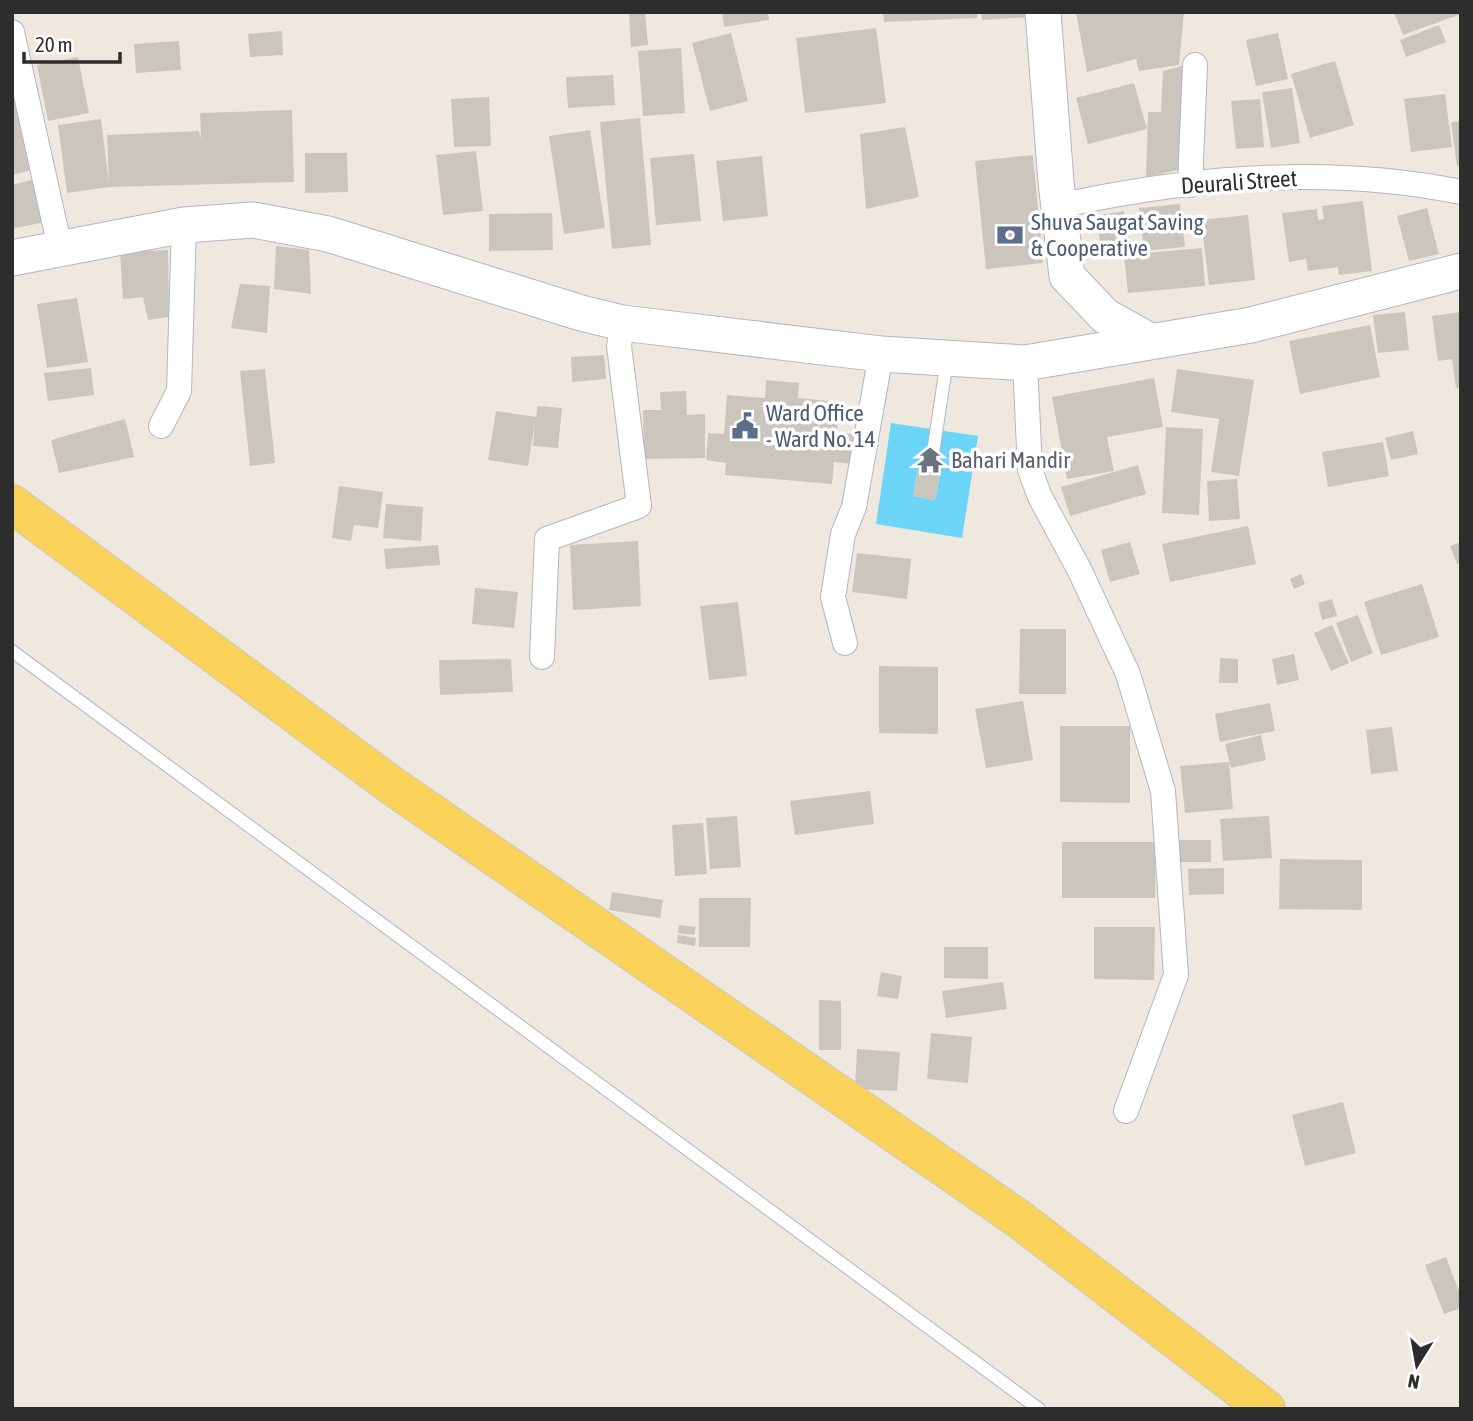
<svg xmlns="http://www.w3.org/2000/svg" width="1473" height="1421" font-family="'Asap Condensed',sans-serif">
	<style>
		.water { fill: #6cd4f7; fill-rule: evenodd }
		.building { fill: #cbc6bd }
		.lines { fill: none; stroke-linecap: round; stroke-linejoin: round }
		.lane-casing { stroke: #b3b6c1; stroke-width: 14 }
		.street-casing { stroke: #b3b6c1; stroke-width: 26 }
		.secondary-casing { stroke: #b3b6c1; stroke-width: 37 }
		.primary-casing { stroke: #c8c8c8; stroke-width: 40 }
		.lane { stroke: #fff; stroke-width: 12 }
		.street { stroke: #fff; stroke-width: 24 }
		.secondary { stroke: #fff; stroke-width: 35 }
		.primary { stroke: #fad259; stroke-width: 38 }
		.labels { text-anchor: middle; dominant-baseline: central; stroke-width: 7; stroke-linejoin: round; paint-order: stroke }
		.street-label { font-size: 23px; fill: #2d2d2d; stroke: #fff }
		.service-label { font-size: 23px; fill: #4e5e75; stroke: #fff; text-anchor: start }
		.worship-label { font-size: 23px; fill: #5b616d; stroke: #fff; text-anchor: start }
	</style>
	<rect width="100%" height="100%" fill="#efe8df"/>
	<path class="water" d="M891,423l87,13 -16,102 -86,-14zM918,470l22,5 -5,25 -22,-4z"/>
	<path class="building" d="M629,12h16l3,33 -17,2z
		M722,12h46l1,8 -45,7z
		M883,12h94v6l-93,4z
		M981,12h50v5l-49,3z
		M1076,12h108l-5,53 -40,6 -3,-12 -49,13z
		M1394,12h67v2l-58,21z
		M1439,25l7,17 -40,15 -6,-17z
		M876,28l10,75 -81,10 -9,-75z
		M282,31l1,24 -33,2 -2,-23z
		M731,33l17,68 -38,10 -18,-68z
		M1278,33l10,46 -32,7 -10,-46z
		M179,41l2,29 -45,3 -2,-29z
		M681,48l4,65 -42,3 -5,-65z
		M78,57l11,56 -41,8 -11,-56z
		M1335,61l19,64 -44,13 -19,-64z
		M1186,65l-8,105 -32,7 2,-65h13l2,-41z
		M613,75l2,30 -47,3 -2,-31z
		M1134,83l13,46 -59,15 -12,-46z
		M1292,88l8,55 -29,5 -9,-56z
		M1445,94l7,53 -41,5 -7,-53z
		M489,97l2,49 -37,1 -3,-48z
		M1260,99l4,48 -28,2 -5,-48z
		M16,100l20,69 -24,6v-74z
		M292,110l2,72 -185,5 -42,6 -9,-68 43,-6 8,64 -2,-48 92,-4 2,8 -1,-26z
		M640,118l11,127 -39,4 -12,-127z
		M1461,121v45h-4l-6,-44z
		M905,127l14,70 -53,12 -6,-75z
		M590,130l15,98 -41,6 -15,-98z
		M476,151l7,60 -40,4 -7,-60z
		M305,153h42l1,39 -43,1z
		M694,154l7,67 -45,4 -6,-67z
		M1033,155l10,108 -57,6 -11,-108z
		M762,156l6,60 -45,5 -7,-60z
		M39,178l10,43 -37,8v-44z
		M1363,201l9,70 -33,4 -1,-8 -30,4 -2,-12 -17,3 -7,-49 35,-4 1,11 6,-1 -2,-13z
		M1180,204l5,43 -41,4 -5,-43z
		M1427,208l12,46 -30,7 -12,-45z
		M1124,211l7,37 -29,5 -7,-37z
		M552,213l1,37 -64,1v-37z
		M1248,215l7,65 -46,5 -8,-65z
		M276,246l33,4 2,44 -37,-5z
		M1202,248l3,38 -77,7 -4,-38z
		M168,250l1,67 -21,3 -5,-23 -20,2 -3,-47z
		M240,284l30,2 -3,47 -36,-5z
		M77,298l11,64 -41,6 -10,-64z
		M1405,312l4,38 -31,3 -5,-38z
		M1461,312v75l-5,1 -4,-29 -14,2 -6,-45z
		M1370,325l10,52 -80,17 -11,-53z
		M604,355l2,24 -34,3 -1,-25z
		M91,368l3,27 -46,6 -4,-28z
		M265,369l10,94 -25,3 -10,-95z
		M1177,369l77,11 -15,96 -28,-4 8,-53 -48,-7z
		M1154,378l9,49 -56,10 7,34 -47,8 -15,-82z
		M766,380l33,3 -1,15 42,4 -3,31 17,1 -2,30 -18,-2 -2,22 -107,-9 1,-12 -20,-3 2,-27 16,1 3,-39 38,3z
		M686,391l1,24 18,-1v44l-61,1 -1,-49h18l-1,-18z
		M538,406l24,2 -4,40 -25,-2 2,-24 -7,44 -40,-6 8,-49 40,6z
		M125,419l9,38 -75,16 -8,-33z
		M1166,427l37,2 -4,86 -37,-2z
		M1413,431l5,23 -27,6 -6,-22z
		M1383,442l6,34 -61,11 -6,-35z
		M1138,465l8,29 -76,22 -9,-29z
		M918,469l22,5 -5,26 -22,-4z
		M1237,479l3,40 -31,2 -2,-40z
		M339,486l44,6 -5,36 -24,-3 -3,16 -19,-3z
		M386,504l37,3 -2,34 -38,-3z
		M1248,526l8,38 -86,18 -8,-38z
		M638,541l3,65 -68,4 -3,-65z
		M1130,542l10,32 -30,8 -9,-32z
		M1461,542v21l-4,1 -7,-18z
		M438,545l2,20 -54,4 -2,-20z
		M857,553l54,6 -4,40 -55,-7z
		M1301,574l4,10 -11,5 -4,-10z
		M1422,584l17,53 -58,18 -17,-53z
		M475,588l43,4 -4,36 -42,-4z
		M1332,599l5,17 -15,4 -4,-17z
		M738,602l9,74 -38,4 -9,-74z
		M1358,615l15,38 -22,9 -15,-39z
		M1332,625l17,38 -18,8 -17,-38z
		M1020,629h46v65h-47z
		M1294,654l5,26 -22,5 -5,-26z
		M1220,658l18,1v24h-19z
		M511,659l2,33 -73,3 -1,-35z
		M879,666l59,1v67l-59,-1z
		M1023,701l10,59 -47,8 -11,-59z
		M1270,703l5,28 -55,11 -5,-28z
		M1060,726h70v77l-70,-1z
		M1392,727l6,44 -27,3 -5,-44z
		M1261,735l5,25 -35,8 -6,-24z
		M1229,762l4,47 -48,4 -5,-47z
		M870,791l4,33 -79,11 -5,-34z
		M737,816l4,51 -31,2 -4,-51z
		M1269,816l3,42 -49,3 -3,-42z
		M703,823l4,51 -32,2 -3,-51z
		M1178,840h33v22h-33z
		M1062,842h94l-1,56h-93z
		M1280,859l82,1v50l-83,-1z
		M1224,868v26l-35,1 -1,-26z
		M612,892l51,8 -3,18 -51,-8z
		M699,898h52l-1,49h-51z
		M679,925l17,2 -2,8 -16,-2z
		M1094,927h61l-1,53 -60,-1z
		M678,935l18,3 -1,8 -18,-3z
		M944,947h44v32l-44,-1z
		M881,972l21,4 -4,23 -21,-3z
		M1003,982l4,27 -61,9 -4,-27z
		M819,1000l22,1v49h-22z
		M931,1033l41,4 -4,46 -41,-4z
		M857,1049l43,3 -3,39 -42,-2z
		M1343,1102l13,51 -51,13 -13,-51z
		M1446,1257l12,32h3v19l-17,6 -19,-49z"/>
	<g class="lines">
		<g class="lane-casing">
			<path id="lane" d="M931,466l16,-106
				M12,651l1027,758"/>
		</g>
		<g class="street-casing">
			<path id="street" d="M12,32l48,216
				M1190,185l5,-120
				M1059,206c131,-29 269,-41 402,-14
				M1025,363l5,107 10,27 39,72 49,105 35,117 13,184 -50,136
				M161,426l18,-35 5,-166
				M845,643l-12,-46 10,-63 11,-27 27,-153
				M542,657l5,-118 92,-33 -20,-160 3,-23"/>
		</g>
		<g class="secondary-casing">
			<path id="secondary" d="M1043,12l13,170 11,94 38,40 45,25
				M12,258l172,-33 69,-5 75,14 253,79 41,10 259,31 144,9 226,-38 210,-54"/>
		</g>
		<g class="primary-casing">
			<path id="primary" d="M12,504l379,281 628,434 247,190"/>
		</g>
		<use href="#lane" class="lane"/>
		<use href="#street" class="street"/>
		<use href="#secondary" class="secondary"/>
		<use href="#primary" class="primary"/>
	</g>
	<defs>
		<g id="bank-bare" transform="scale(2.1)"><path d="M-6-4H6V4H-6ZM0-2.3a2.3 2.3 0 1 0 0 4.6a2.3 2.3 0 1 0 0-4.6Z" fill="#5c6f8a" stroke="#fff" stroke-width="2.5" paint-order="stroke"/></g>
		<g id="civic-bare" transform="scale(2.1)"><path d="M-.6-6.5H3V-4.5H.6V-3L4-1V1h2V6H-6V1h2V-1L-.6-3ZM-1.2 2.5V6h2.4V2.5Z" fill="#5c6f8a" stroke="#fff" stroke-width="2.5" paint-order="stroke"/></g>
		<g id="temple-bare" transform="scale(2.1)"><path d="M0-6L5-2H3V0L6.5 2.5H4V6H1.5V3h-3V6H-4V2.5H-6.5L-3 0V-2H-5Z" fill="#6b7280" stroke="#fff" stroke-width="2.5" paint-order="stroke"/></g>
	</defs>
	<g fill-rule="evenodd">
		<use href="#bank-bare" x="1010" y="235"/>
		<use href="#civic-bare" x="745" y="426"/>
		<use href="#temple-bare" x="930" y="460"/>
	</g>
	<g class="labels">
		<g class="street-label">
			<text transform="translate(1239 182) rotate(-4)">Deurali Street</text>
		</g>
		<g class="service-label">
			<text x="1031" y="222">Shuva Saugat Saving<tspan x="1031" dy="26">&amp; Cooperative</tspan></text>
			<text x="766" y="413">Ward Office<tspan x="766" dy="26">- Ward No. 14</tspan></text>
		</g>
		<g class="worship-label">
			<text x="951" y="460">Bahari Mandir</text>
		</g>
	</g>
	<rect width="1473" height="1421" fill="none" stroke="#2d2d2d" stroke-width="28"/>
	<g transform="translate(1417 1365) rotate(191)" stroke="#ffffff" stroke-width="5" paint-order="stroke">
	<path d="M0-5L12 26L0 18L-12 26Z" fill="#2d2d2d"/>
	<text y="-10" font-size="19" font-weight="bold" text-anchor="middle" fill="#2d2d2d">N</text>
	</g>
	<path d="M24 52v10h96v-10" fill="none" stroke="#2d2d2d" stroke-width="3.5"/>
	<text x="35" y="52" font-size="21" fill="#2d2d2d" stroke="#ffffff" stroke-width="5" paint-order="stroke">20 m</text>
</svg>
